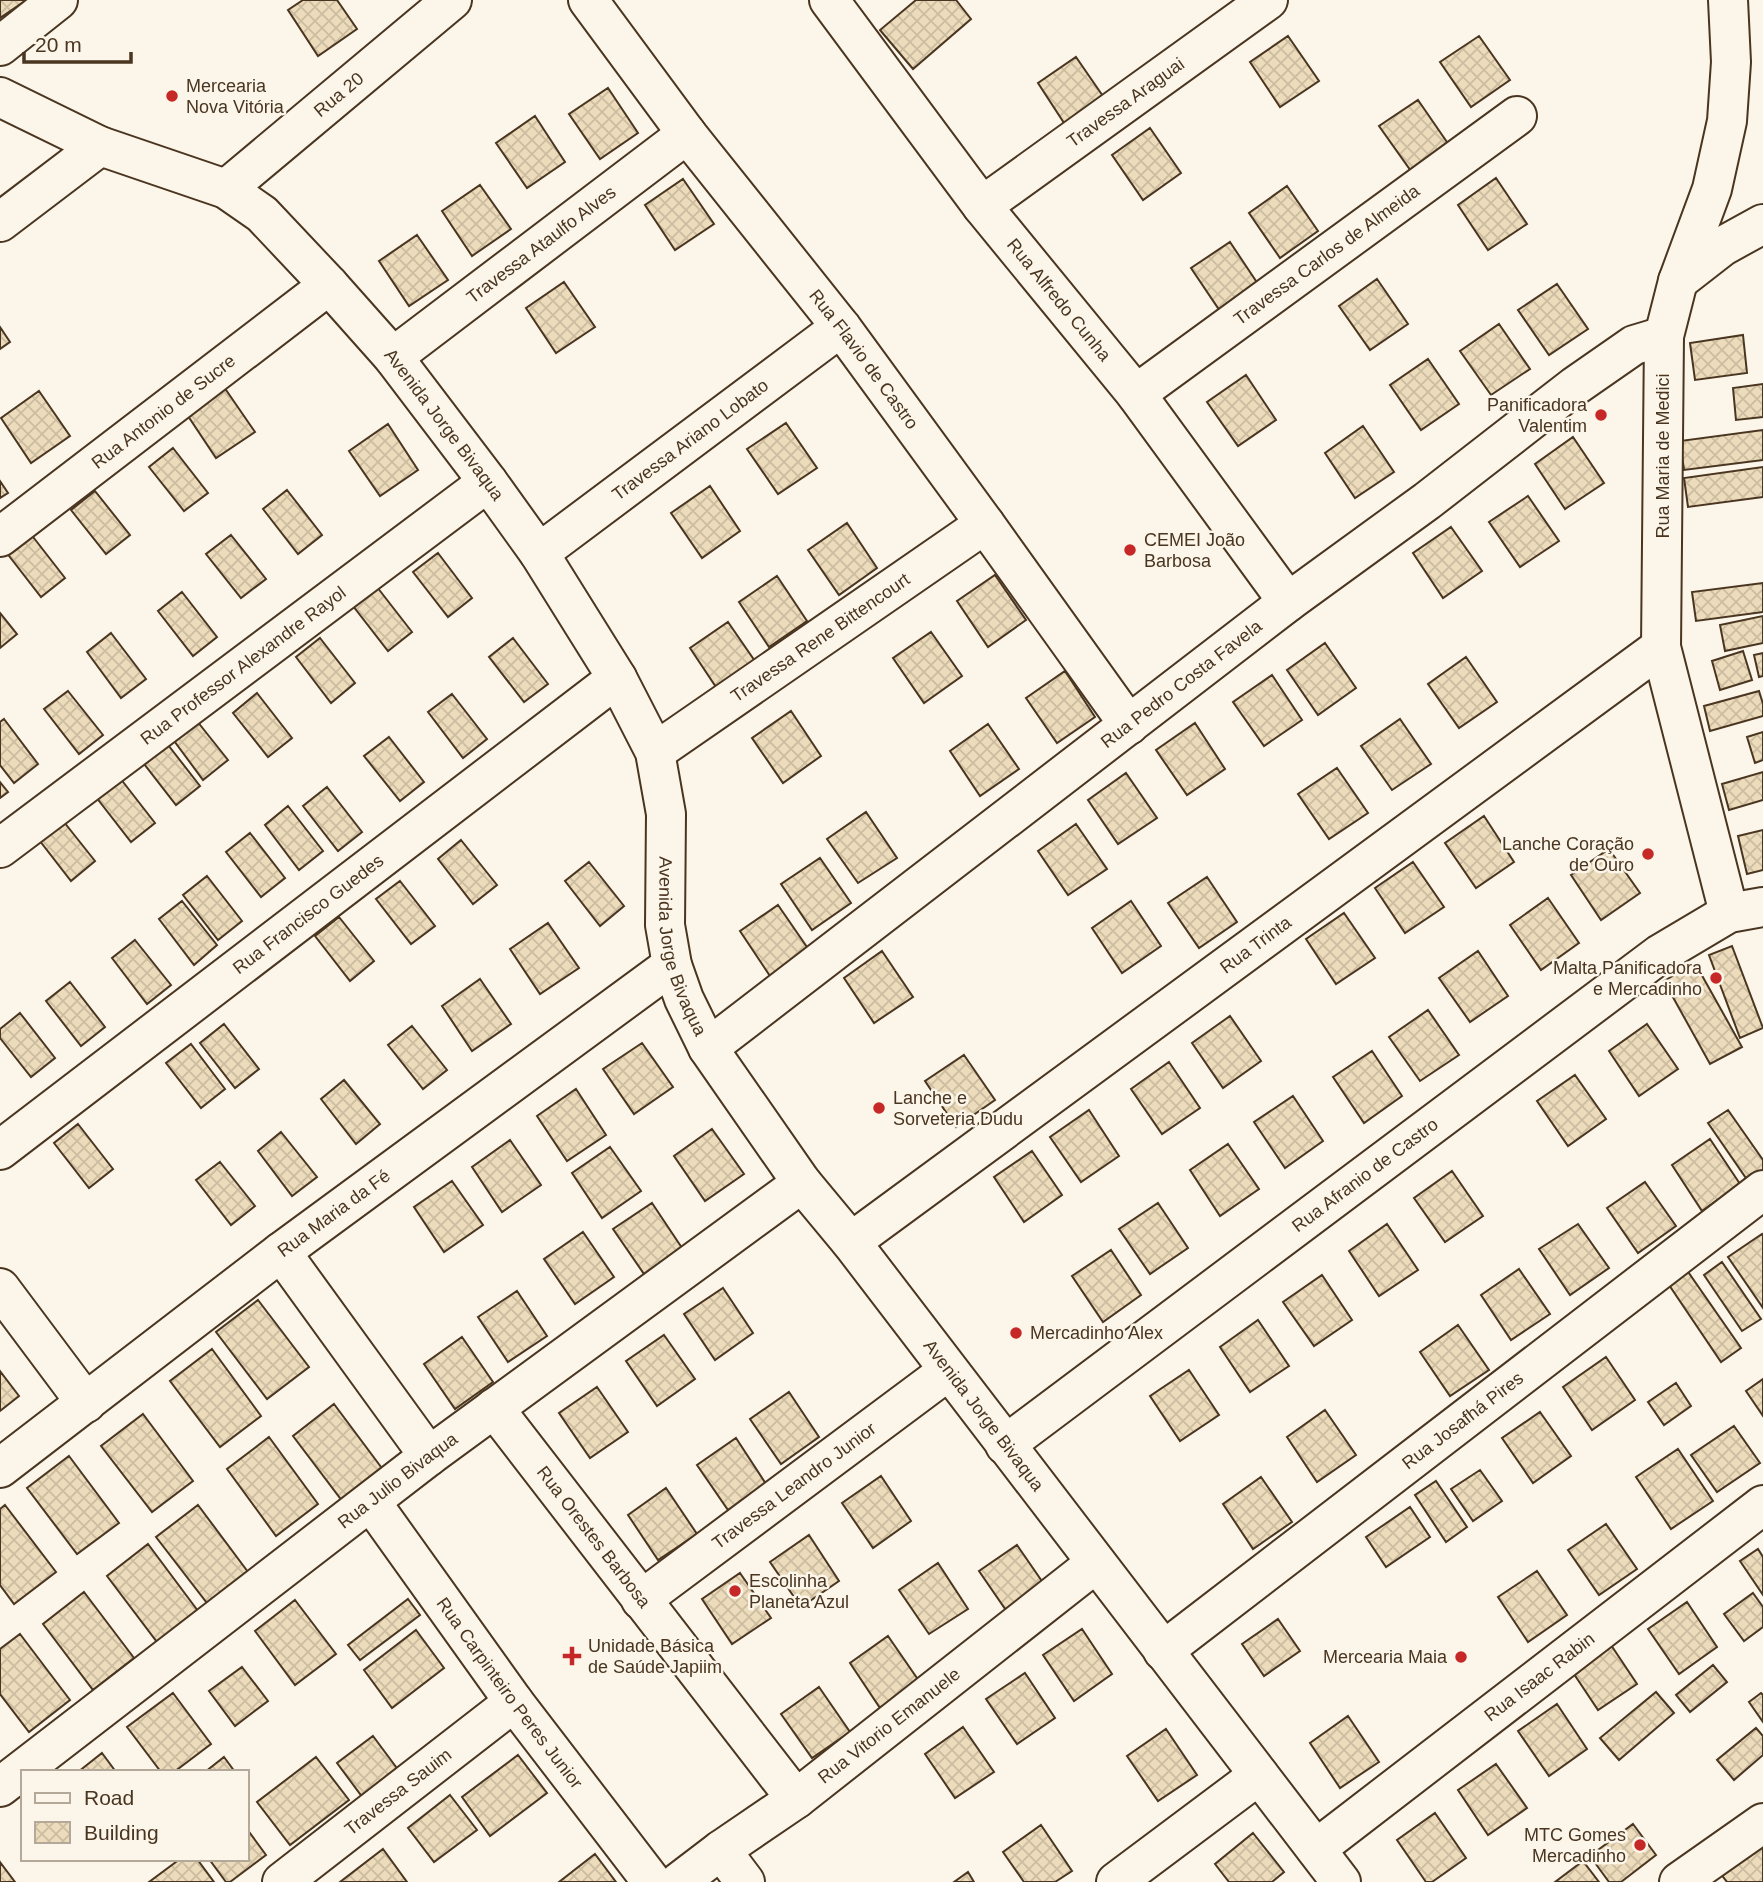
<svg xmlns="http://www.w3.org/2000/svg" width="1763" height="1882" font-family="Arial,sans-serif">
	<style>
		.building { fill: url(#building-cross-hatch); stroke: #4a3520; stroke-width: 2 }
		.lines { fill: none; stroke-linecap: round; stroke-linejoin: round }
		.minor-casing { stroke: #4a3520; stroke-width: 42 }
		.minor { stroke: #fbf6e9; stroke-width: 38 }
		.poi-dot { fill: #c62828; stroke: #fbf6e9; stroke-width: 2.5 }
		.labels { text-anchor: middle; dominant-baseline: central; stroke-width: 5; stroke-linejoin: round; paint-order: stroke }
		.poi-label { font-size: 18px; fill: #4a3520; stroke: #fbf6e9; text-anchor: start }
		.street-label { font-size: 18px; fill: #4a3520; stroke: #fbf6e9 }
	</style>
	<defs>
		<pattern id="building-cross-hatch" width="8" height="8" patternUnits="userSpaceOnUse" patternTransform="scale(1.75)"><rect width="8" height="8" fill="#ecdcbc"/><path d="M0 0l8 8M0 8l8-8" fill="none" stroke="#ccbda1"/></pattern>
	</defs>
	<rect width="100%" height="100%" fill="#fbf6e9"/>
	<path class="building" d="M0,0h25v1l-25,17z
		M303,0h34l20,29 -39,27 -30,-46z
		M916,0h40l15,19 -58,50 -33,-39z
		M1288,36l31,45 -39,26 -30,-45z
		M1479,36l31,44 -39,27 -31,-45z
		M1076,57l31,45 -39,27 -30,-46z
		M608,88l30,45 -38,26 -31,-45z
		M1418,100l31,45 -38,26 -32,-45z
		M535,116l30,46 -38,26 -31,-45z
		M1150,128l31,45 -38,27 -31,-45z
		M1496,178l31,46 -39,26 -30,-45z
		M683,179l31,45 -39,26 -30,-45z
		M480,185l31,44 -39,27 -30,-45z
		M1287,186l31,45 -38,27 -31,-45z
		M417,235l31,45 -39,26 -30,-45z
		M1230,242l30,45 -38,27 -31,-46z
		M1377,279l31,45 -38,26 -31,-44z
		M564,282l31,45 -39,26 -30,-45z
		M1557,284l31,45 -39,26 -31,-45z
		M1499,324l31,45 -39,26 -31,-44z
		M0,327l10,15 -10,7z
		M1743,335l4,38 -52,7 -5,-37z
		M1428,359l31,45 -38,26 -31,-45z
		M1246,375l30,45 -38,26 -31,-44z
		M1763,384v33l-27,3 -3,-32z
		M224,387l31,45 -39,26 -30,-45z
		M39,391l31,45 -39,27 -30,-45z
		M786,423l31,45 -39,26 -31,-45z
		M388,424l30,46 -38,26 -31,-45z
		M1363,426l31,46 -39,26 -30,-45z
		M1763,430v30l-79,10 -4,-29z
		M1573,437l31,46 -39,26 -30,-45z
		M173,448l35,45 -24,18 -35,-44z
		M1763,467v30l-75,10 -4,-29z
		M0,481l8,12 -8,5z
		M710,486l30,45 -38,27 -31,-45z
		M287,490l35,45 -24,19 -35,-45z
		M95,491l35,44 -24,19 -35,-44z
		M1528,496l31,45 -39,26 -31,-45z
		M847,523l30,45 -38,27 -31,-45z
		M1451,527l31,44 -39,27 -30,-45z
		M30,533l35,45 -24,19 -35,-45z
		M231,535l35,44 -25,19 -35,-44z
		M438,553l34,45 -24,19 -35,-45z
		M995,575l31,45 -38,27 -31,-46z
		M777,576l30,45 -38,26 -30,-45z
		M1763,583v29l-67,9 -4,-29z
		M377,587l35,45 -24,19 -35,-45z
		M182,592l35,45 -24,19 -35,-45z
		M0,613l17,21 -17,14z
		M1763,616v27l-38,8 -5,-26z
		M728,622l31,45 -39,26 -30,-45z
		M931,632l31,44 -38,27 -31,-45z
		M111,633l35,46 -25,19 -34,-46z
		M320,638l35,45 -24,20 -35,-46z
		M513,638l35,46 -24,18 -35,-45z
		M1325,643l31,45 -38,27 -31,-45z
		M1743,651l9,29 -32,10 -8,-29z
		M1763,653v23l-4,1 -5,-22z
		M1466,657l31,45 -38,26 -31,-44z
		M1065,671l30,46 -38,26 -31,-45z
		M1272,675l30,45 -38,26 -31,-44z
		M68,691l35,44 -24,19 -35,-45z
		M1759,691l4,13v12l-53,15 -6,-25z
		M257,693l35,45 -24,19 -35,-44z
		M452,694l35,45 -24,19 -35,-46z
		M791,711l30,45 -38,27 -31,-45z
		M193,716l35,44 -25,20 -34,-46z
		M4,719l34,45 -24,19 -14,-18v-43z
		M1400,719l31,45 -39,26 -31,-44z
		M1195,723l30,46 -38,26 -31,-45z
		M988,724l31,45 -39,27 -30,-45z
		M1763,732v28l-8,3 -8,-26z
		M389,737l35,45 -24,19 -36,-45z
		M165,741l35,45 -24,19 -35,-45z
		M1337,768l31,45 -39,26 -31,-45z
		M1763,772v28l-34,10 -7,-26z
		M1126,773l31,45 -39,26 -30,-44z
		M120,778l35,45 -24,19 -35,-45z
		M0,782l8,10 -8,6z
		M327,787l35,45 -24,19 -35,-45z
		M288,806l35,45 -24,19 -34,-45z
		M866,812l31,46 -39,25 -31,-44z
		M1484,816l30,46 -38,26 -31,-45z
		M60,817l35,44 -24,20 -35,-45z
		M1076,824l31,45 -39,26 -30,-44z
		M1763,830v40l-16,4 -9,-38z
		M250,833l35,45 -24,19 -35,-45z
		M461,840l36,45 -24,19 -35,-45z
		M1609,849l31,44 -39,27 -30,-45z
		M820,858l31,45 -39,27 -31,-46z
		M589,862l35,44 -24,20 -35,-45z
		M1413,862l31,45 -39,26 -30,-45z
		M207,876l35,45 -24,19 -35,-45z
		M1207,877l30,45 -38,26 -31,-45z
		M400,881l35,45 -24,18 -35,-45z
		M1548,898l31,45 -38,27 -31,-45z
		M182,901l35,44 -23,20 -35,-46z
		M1131,901l30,45 -39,27 -30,-45z
		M778,905l31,45 -39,26 -30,-45z
		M1344,913l31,45 -39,26 -30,-45z
		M339,917l35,44 -24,20 -35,-45z
		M548,923l31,45 -39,26 -30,-45z
		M135,940l36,45 -24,19 -35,-46z
		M1732,946l31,82 -23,10 -31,-83z
		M882,951l31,46 -39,26 -30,-45z
		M1478,951l30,45 -38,26 -31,-44z
		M1695,963l47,84 -32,17 -46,-83z
		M480,979l31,45 -39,27 -30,-45z
		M70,982l35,45 -24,19 -35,-45z
		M1428,1010l31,45 -39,26 -31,-44z
		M20,1013l35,45 -24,19 -31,-39v-9z
		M1230,1016l31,45 -38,27 -31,-45z
		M224,1024l35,45 -24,19 -35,-45z
		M1647,1024l31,45 -39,27 -30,-45z
		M412,1026l35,44 -24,19 -35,-44z
		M642,1043l31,44 -39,27 -31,-45z
		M191,1044l34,45 -24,19 -35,-45z
		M1372,1051l30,45 -38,27 -31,-46z
		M964,1055l31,45 -39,27 -31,-46z
		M1169,1062l31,46 -38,26 -31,-45z
		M1575,1075l31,44 -38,27 -31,-45z
		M344,1080l36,44 -24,20 -35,-45z
		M576,1089l30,46 -39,26 -30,-45z
		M1293,1096l30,45 -38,27 -31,-46z
		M1089,1110l30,46 -38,26 -31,-45z
		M1728,1110l35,50v10l-15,11 -40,-58z
		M78,1124l35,45 -24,19 -35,-45z
		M712,1129l32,45 -39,27 -31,-45z
		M281,1132l36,45 -25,19 -34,-45z
		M1710,1139l30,45 -38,27 -30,-46z
		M510,1140l31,45 -39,27 -30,-45z
		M1228,1144l31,45 -39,27 -30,-46z
		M610,1147l31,44 -39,27 -30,-45z
		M1032,1151l30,44 -38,27 -30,-45z
		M220,1162l35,44 -24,19 -35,-45z
		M1452,1171l31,45 -38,26 -31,-44z
		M452,1181l31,44 -39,27 -30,-45z
		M1645,1182l31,44 -38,27 -31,-45z
		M652,1203l30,45 -38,26 -31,-45z
		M1158,1203l30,45 -38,26 -31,-45z
		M1387,1224l31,46 -39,26 -30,-45z
		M1578,1224l31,44 -39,27 -31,-46z
		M583,1232l31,45 -39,27 -31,-45z
		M1762,1234l1,2v72l-35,-51z
		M1111,1250l30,45 -38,27 -31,-46z
		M1722,1262l39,57 -19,12 -38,-56z
		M1684,1266l57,82 -20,14 -56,-83z
		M1519,1269l31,45 -39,26 -30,-45z
		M1322,1275l30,45 -38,26 -31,-44z
		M723,1288l30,45 -38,27 -31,-46z
		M517,1291l30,45 -39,26 -30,-45z
		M258,1300l51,67 -42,32 -51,-67z
		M1258,1320l31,46 -39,26 -30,-45z
		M1458,1325l31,45 -39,26 -30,-44z
		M664,1335l31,44 -38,27 -31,-45z
		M462,1337l31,45 -38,27 -31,-45z
		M212,1349l49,67 -41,31 -50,-66z
		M1606,1357l29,43 -43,30 -29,-43z
		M1189,1370l30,45 -39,26 -30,-45z
		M0,1371l19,25 -19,15z
		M1763,1379v37l-17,-25z
		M1676,1383l15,23 -27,19 -16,-23z
		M597,1387l31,45 -38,26 -31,-45z
		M789,1392l30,45 -38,27 -31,-45z
		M334,1404l50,67 -41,31 -50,-66z
		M1325,1410l31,45 -39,27 -30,-45z
		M1540,1412l31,44 -38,27 -31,-45z
		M143,1414l50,67 -41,31 -51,-66z
		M1734,1426l26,37 -43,29 -26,-37z
		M269,1437l49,67 -42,32 -49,-67z
		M736,1438l30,46 -38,26 -31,-45z
		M1678,1449l35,52 -42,28 -35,-52z
		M69,1456l50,67 -42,31 -50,-66z
		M1480,1470l22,31 -29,20 -22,-32z
		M881,1476l30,45 -38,27 -31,-45z
		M1261,1477l31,45 -39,27 -30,-45z
		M1436,1481l31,46 -21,15 -31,-47z
		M666,1488l31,46 -39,26 -30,-45z
		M5,1505l51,67 -42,32 -14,-19v-76z
		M198,1505l50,67 -41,31 -51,-66z
		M1410,1507l20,30 -44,30 -20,-30z
		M1606,1524l31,45 -38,26 -31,-45z
		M809,1535l30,46 -38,26 -31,-45z
		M148,1544l50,67 -41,31 -50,-66z
		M1017,1545l31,45 -38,26 -31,-45z
		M1758,1549l5,8v38l-23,-34z
		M938,1563l30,46 -39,25 -30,-44z
		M1537,1571l30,44 -39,27 -30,-45z
		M740,1573l31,45 -39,26 -30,-45z
		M84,1592l50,66 -41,32 -50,-66z
		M1753,1593l10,14v20l-19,14 -20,-27z
		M408,1599l12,16 -60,45 -12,-15z
		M295,1600l41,54 -41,31 -40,-54z
		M1687,1602l30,45 -38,27 -31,-45z
		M1278,1619l22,32 -36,25 -22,-32z
		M1082,1629l30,45 -38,27 -31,-46z
		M416,1630l28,38 -52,40 -28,-38z
		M20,1634l50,66 -41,32 -29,-38v-45z
		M888,1636l31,45 -39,27 -30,-45z
		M1607,1639l30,45 -39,26 -30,-45z
		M1713,1665l14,17 -37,30 -14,-17z
		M242,1667l26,34 -33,25 -26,-35z
		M1025,1673l30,45 -38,26 -31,-45z
		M819,1687l31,45 -38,26 -31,-44z
		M1656,1692l18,21 -55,47 -19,-22z
		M173,1693l38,51 -37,28h-13l-34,-45z
		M1761,1693l2,2v27l-14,-20z
		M1557,1704l30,45 -38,27 -31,-45z
		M1348,1716l31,46 -39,26 -30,-45z
		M963,1727l31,45 -39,26 -30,-44z
		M1756,1728l7,8v19l-29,25 -17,-20z
		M1166,1729l31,46 -39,26 -31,-45z
		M373,1736l29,39 -36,27 -29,-39z
		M102,1753l14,19h-38z
		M518,1755l29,38 -57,43 -28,-39z
		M224,1757l11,15h-30z
		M316,1757l33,43 -59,45 -33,-43z
		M1496,1764l31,44 -39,27 -30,-45z
		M450,1795l27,35 -43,32 -26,-34z
		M1435,1813l31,45 -34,24h-6l-29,-42z
		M1633,1824l23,31 -35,27h-12l-19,-26z
		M1041,1825l31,46 -17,11h-31l-21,-30z
		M247,1829l19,26 -36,27h-4l-17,-23h38z
		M1253,1833l31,39 -12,10h-43l-14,-18z
		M1763,1833v49h-36l-10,-13z
		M383,1849l24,33h-67z
		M595,1854l21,28h-57z
		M180,1859h17l17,23h-65z
		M1583,1861l16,21h-44z
		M0,1862l15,20h-15z
		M968,1872l6,10h-20z"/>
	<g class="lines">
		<g class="minor-casing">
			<g id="minor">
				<path id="s1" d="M588,0l99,134 154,193 144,197 144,201"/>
				<path id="s2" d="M829,0l153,206 154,188 152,208"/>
				<path d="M1728,0l3,62 -4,59 -15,68 -34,92 -14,55 -3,311 68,266"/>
				<path d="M0,46l58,-46"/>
				<path id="s3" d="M0,97l100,49 126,43 36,25 67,71 64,72 95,125 51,71 78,125 38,74 11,62 -1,111 7,40 12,34 24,49 94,135 49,59 490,640"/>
				<path id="s4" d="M226,189l226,-189"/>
				<path id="s5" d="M982,206l286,-206"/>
				<path d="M0,222l100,-76"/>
				<path d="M1678,281l45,-35 40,-22"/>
				<path id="s6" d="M393,357l294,-223"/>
				<path id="s7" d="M1136,394l381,-278"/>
				<path id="s8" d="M0,537l329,-252"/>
				<path id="s9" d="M539,553l302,-226"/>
				<path id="s10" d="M655,752l330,-228"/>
				<path id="s11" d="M0,848l488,-366"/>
				<path id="s12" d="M708,1048l580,-446 139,-101 148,-115 59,-41 30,-9"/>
				<path id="s13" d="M0,1150l617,-472"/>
				<path id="s14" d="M851,1242l810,-595"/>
				<path d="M281,1252l148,204"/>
				<path d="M0,1288l86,115"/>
				<path id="s15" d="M494,1408l302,391"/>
				<path id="s16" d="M1005,1445l655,-491 69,-41 34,-6"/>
				<path id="s17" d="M0,1468l281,-216 391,-287"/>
				<path id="s18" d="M371,1502l143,200 138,180"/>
				<path id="s19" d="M641,1600l307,-229"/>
				<path id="s20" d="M1163,1651l600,-461"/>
				<path id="s21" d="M0,1787l429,-331 373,-273"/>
				<path id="s22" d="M1316,1849l447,-344"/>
				<path d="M721,1850l24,32"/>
				<path id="s23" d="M282,1882l232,-180"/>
				<path id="s24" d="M679,1882l42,-32 75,-51 300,-236"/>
				<path d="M1116,1882l143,-107"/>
				<path d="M1679,1882l84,-59"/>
			</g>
		</g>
		<use href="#minor" class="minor"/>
	</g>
	<g class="poi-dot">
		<circle cx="172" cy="96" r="7"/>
		<circle cx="1601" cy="415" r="7"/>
		<circle cx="1130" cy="550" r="7"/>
		<circle cx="1648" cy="854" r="7"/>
		<circle cx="1716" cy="978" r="7"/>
		<circle cx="879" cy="1108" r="7"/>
		<circle cx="1016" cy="1333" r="7"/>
		<circle cx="735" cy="1591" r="7"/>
		<path d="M568.5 1645.5h7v7h7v7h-7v7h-7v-7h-7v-7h7z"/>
		<circle cx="1461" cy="1657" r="7"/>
		<circle cx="1640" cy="1845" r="7"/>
	</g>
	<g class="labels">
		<g class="poi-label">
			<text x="186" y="86">Mercearia<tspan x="186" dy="21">Nova Vitória</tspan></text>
			<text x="1587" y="405" text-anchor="end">Panificadora<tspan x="1587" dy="21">Valentim</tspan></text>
			<text x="1144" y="540">CEMEI João<tspan x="1144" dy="21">Barbosa</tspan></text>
			<text x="1634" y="844" text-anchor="end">Lanche Coração<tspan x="1634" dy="21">de Ouro</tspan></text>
			<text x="1702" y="968" text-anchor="end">Malta Panificadora<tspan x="1702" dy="21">e Mercadinho</tspan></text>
			<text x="893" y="1098">Lanche e<tspan x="893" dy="21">Sorveteria Dudu</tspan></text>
			<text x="1030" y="1333">Mercadinho Alex</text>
			<text x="749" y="1581">Escolinha<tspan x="749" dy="21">Planeta Azul</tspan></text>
			<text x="588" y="1646">Unidade Básica<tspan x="588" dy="21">de Saúde Japiim</tspan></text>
			<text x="1447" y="1657" text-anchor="end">Mercearia Maia</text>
			<text x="1626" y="1835" text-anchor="end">MTC Gomes<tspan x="1626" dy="21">Mercadinho</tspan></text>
		</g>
		<g class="street-label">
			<text stroke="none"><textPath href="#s4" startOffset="147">Rua 20</textPath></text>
			<text stroke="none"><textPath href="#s5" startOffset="177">Travessa Araguai</textPath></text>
			<text stroke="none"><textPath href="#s6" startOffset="186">Travessa Ataulfo Alves</textPath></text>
			<text stroke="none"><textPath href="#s7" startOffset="236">Travessa Carlos de Almeida</textPath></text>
			<text stroke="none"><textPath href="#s2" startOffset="378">Rua Alfredo Cunha</textPath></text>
			<text stroke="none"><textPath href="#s1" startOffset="453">Rua Flavio de Castro</textPath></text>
			<text stroke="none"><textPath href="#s8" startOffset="206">Rua Antonio de Sucre</textPath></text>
			<text stroke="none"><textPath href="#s3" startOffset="567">Avenida Jorge Bivaqua</textPath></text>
			<text stroke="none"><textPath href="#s9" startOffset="189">Travessa Ariano Lobato</textPath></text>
			<text transform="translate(1663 456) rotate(-90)">Rua Maria de Medici</text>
			<text stroke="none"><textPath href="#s10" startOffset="201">Travessa Rene Bittencourt</textPath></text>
			<text stroke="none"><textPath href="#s11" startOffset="304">Rua Professor Alexandre Rayol</textPath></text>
			<text stroke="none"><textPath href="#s12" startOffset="597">Rua Pedro Costa Favela</textPath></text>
			<text stroke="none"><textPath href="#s13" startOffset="388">Rua Francisco Guedes</textPath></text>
			<text stroke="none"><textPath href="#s3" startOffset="1155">Avenida Jorge Bivaqua</textPath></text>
			<text stroke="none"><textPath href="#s14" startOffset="502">Rua Trinta</textPath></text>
			<text stroke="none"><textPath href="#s16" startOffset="450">Rua Afranio de Castro</textPath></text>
			<text stroke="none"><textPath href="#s17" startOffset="420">Rua Maria da Fé</textPath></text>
			<text stroke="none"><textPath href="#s3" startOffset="1722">Avenida Jorge Bivaqua</textPath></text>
			<text stroke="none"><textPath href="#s20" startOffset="378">Rua Josafhá Pires</textPath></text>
			<text stroke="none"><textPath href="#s21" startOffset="502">Rua Julio Bivaqua</textPath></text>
			<text stroke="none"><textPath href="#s19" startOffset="191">Travessa Leandro Junior</textPath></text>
			<text stroke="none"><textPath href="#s15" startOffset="163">Rua Orestes Barbosa</textPath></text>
			<text stroke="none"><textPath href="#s22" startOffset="282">Rua Isaac Rabin</textPath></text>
			<text stroke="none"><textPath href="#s18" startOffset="236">Rua Carpinteiro Peres Junior</textPath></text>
			<text stroke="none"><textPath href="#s24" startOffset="262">Rua Vitorio Emanuele</textPath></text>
			<text stroke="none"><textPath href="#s23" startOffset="147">Travessa Sauim</textPath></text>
		</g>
	</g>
	<rect x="21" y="1770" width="228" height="91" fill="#fbf6e9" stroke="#b4a999" stroke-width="2"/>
	<rect x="35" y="1793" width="35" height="10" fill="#fbf6e9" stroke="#b4a999" stroke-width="2"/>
	<text x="84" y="1805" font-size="21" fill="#4a3520">Road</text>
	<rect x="35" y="1822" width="35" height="21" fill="url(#building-cross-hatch)" stroke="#b4a999" stroke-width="2"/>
	<text x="84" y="1840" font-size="21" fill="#4a3520">Building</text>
	<path d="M24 52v10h107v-10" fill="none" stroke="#4a3520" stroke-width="3.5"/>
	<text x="35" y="52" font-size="21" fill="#4a3520" stroke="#fbf6e9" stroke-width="5" paint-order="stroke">20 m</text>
</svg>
